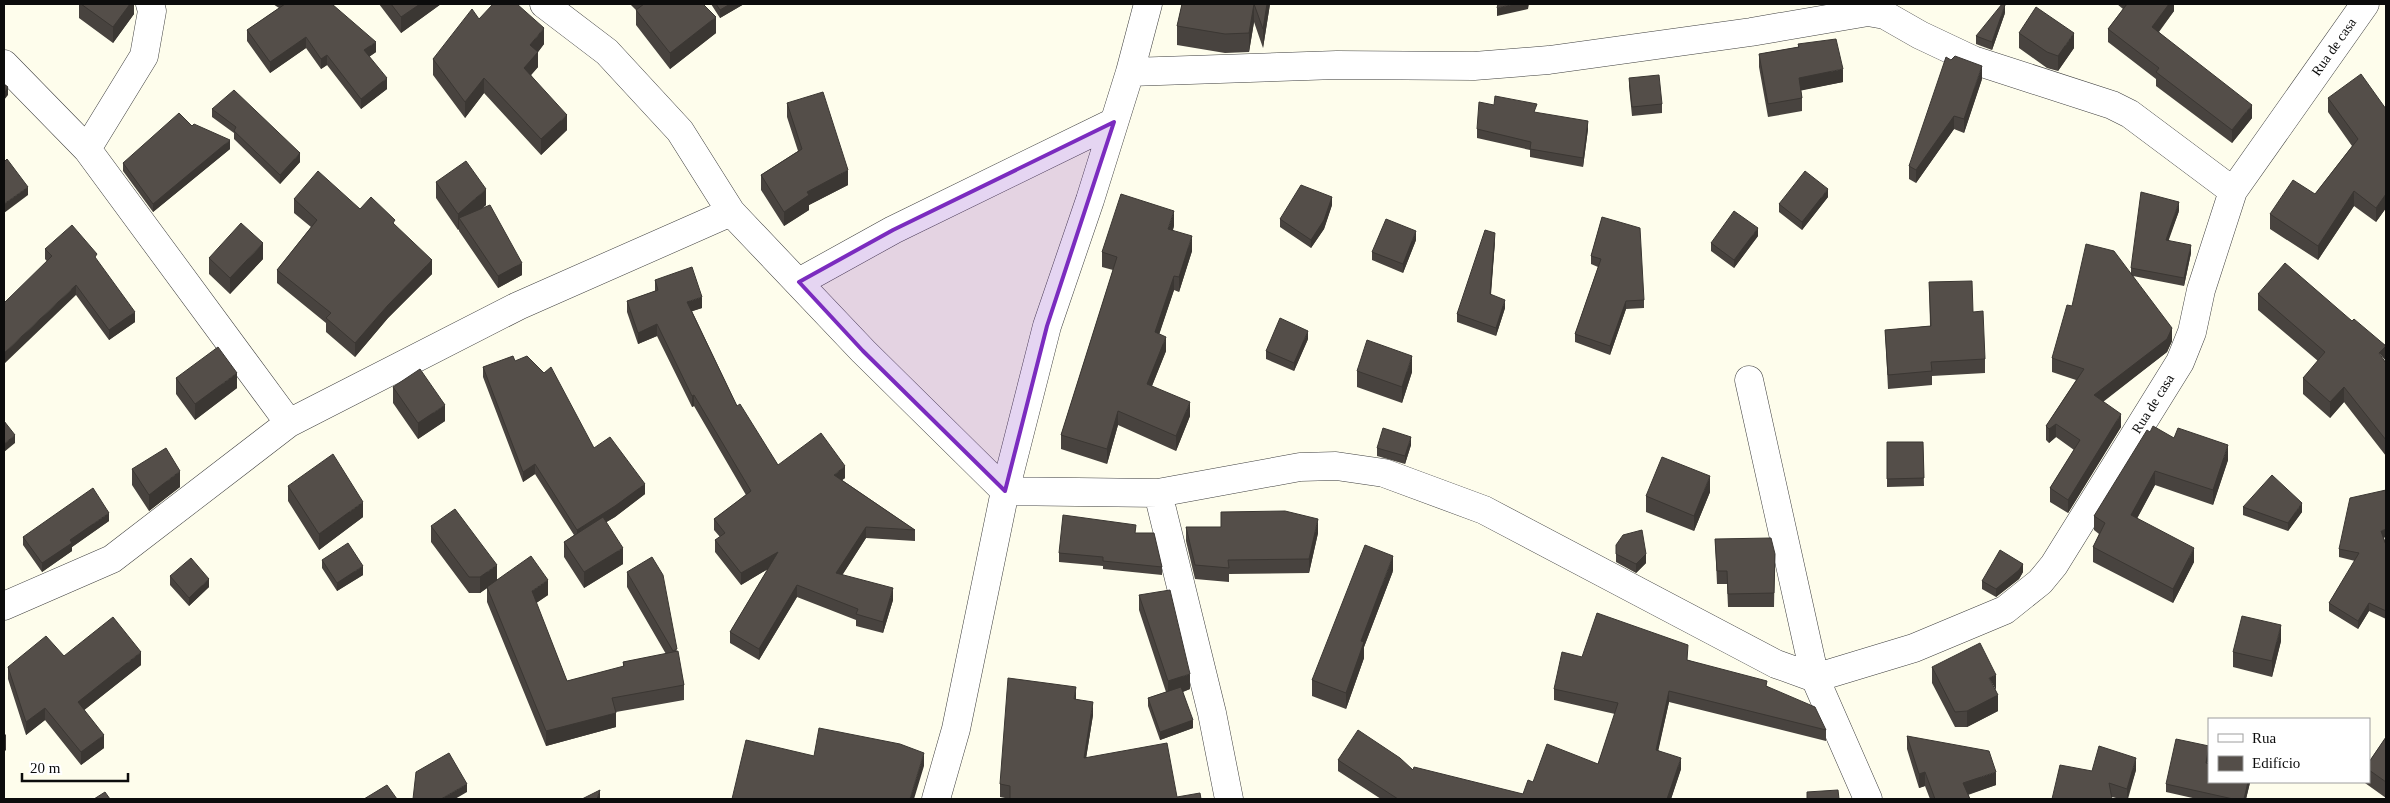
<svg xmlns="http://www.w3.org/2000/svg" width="2390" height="803" font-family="'Times New Roman',serif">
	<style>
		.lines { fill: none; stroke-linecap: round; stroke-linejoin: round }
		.minor-casing { stroke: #3f3f3f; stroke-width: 29 }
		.minor { stroke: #fff; stroke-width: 28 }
		.wall { fill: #48433f }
		.shaded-wall { fill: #3b3733 }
		.building { fill: #544e49; stroke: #3b3733 }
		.marked { fill: #7b2cbf; fill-opacity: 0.2; stroke: #7b2cbf; stroke-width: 4; stroke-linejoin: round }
		.labels { text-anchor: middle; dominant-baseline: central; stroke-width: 5; stroke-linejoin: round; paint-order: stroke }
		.street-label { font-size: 14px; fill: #0c0c0c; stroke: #fff }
	</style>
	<rect width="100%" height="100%" fill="#fefdec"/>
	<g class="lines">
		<g class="minor-casing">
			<path id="minor" d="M544,4l63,48 73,79 51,81 132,139 142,140 153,2 142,-26 36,-1 48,7 100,37 292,154 39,14 99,-30 91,-38 35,-28 14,-17 126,-203 12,-30 9,-42 32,-99 132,-187
				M4,64l83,85 202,274
				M1130,72l207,-7 137,1 75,-6 202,-28 117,-20 17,3 35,20 53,25 139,45 18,9 103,77
				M87,149l57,-93 8,-45 -2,-7
				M799,282l94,-52 221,-108
				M1749,380l66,298 53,121
				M1158,493l54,220 17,86
				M4,606l108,-47 177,-136 229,-117 213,-94
				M936,799l20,-70 49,-238 42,-165 43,-126 40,-128 18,-68"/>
		</g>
		<use href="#minor" class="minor"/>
	</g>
	<path class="wall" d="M79,4h55v10l-21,29 -34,-25z
		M273,4h59l44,48 -7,5 18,32 -26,20 -34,-44 -6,4 -15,-21 -36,25 -23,-32v-11l32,-22z
		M379,4h62l-40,29z
		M630,4h73l13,29 -46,36 -34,-44v-15z
		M711,4h33l-24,14z
		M1182,4h88l-7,44 -9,-26 -5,30 -24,1 -48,-8v-19z
		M2117,4h57v7l-15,21 93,86 -20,25 -76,-57v-7l-48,-37v-13l15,-20z
		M2005,13l-13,37 -16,-6v-8z
		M479,19l65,25 -6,8v15l-7,8 36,55 -26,25 -57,-62 -19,25 -32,-43v-16z
		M2019,33l55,15 -16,23 -11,-3 -28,-20z
		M1798,44l45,38 -42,8 1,8v13l-34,6 -9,-50v-13l39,-7z
		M1629,78l33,26v9l-30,3 -3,-30z
		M1982,79l-18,54 -10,-4 -38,54 -7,-4v-13z
		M2328,98l58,11v99l-10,14 -22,-16 -36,54 -48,-31v-15l45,-20 37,-48 -24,-34z
		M787,103l61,82 -39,20v5l-25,16 -23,-36v-15l37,-24 -11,-34z
		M212,109l88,53 -20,22 -46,-45v-6l-22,-16z
		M1537,113l51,16 -5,38 -53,-10v-7l-53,-12v-9z
		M192,126l38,23 -77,63 -30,-41v-8z
		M436,182l50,23 -5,4 41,66 -24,13 -39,-57v-2l-1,1 -22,-32z
		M1828,197l-26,33 -23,-18v-8z
		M294,199l66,10 35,16 37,49 -44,44 -33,39 -29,-25v-9l-49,-40v-13l34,-43 -17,-14z
		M1332,205l-8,24 -13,19 -31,-21v-8z
		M2179,211l-11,29 23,13 -7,33 -51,-10 39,65 -5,11 -64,49 18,26 -53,86 -18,-11v-14l24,-38 -18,-13 -7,6 -3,-3v-14l30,-46 -24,-8v-14l20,-52 59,-33v-5z
		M1602,217l42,83v8l-18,1 -16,46 -35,-13v-8l23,-67 -7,-3v-8z
		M1174,226l-1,4 19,21 -13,41 -5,-2 -15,44 7,17 -14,35 38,30 -14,35 -58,-26 -11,39 -46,-15v-14l52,-165 -11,-3v-15z
		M1758,236l-24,32 -23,-17v-8z
		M1416,240l-13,33 -31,-13v-8z
		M1495,241l-4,54 14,13 -9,28 -39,-14v-8z
		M45,249l52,12 38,61 -26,18 -33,-45 -31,-36z
		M209,258l54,1 -33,35 -21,-20z
		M655,280l47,28 -10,3 45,95 41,59 67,13 -3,2 73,50v11l-49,-3 -24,37 51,25 -10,33 -27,-7v-6l-59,-23 -38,63 -29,-17v-11l38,-63 -27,16 -26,-33v-12l5,-3 -6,-7v-11l32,-24 -52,-89 -2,1 -35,-71 -19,8 -11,-32v-11l28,-10z
		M1929,282l44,30 12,47v14l-53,3v9l-44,4 -3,-59 45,-4z
		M2258,294l128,68v94l-42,-54 -14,16 -27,-24v-16l15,-17 -60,-51z
		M1308,339l-14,32 -28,-12v-8z
		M515,361l79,87 51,46 -30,23 -9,5 17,42 -39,24 -20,-31v-15l10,-7 -39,-61 -12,8 -40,-105v-10z
		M1357,371l55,1 -10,31 -45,-16z
		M176,378l61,10 -42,32 -19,-26z
		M393,387l52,34 -27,18 -25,-36z
		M2150,432l24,6 54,22 -15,45 -58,-20 -18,33 57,44 -21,41 -80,-41v-15l6,-13 -5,-4v-14z
		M1887,442h36l1,44 -37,1z
		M1411,445l-6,19 -28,-8v-8z
		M132,469l48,18 -31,24 -17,-26z
		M288,486l75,31 -44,33 -31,-49z
		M1710,492l-16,39 -48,-19v-16z
		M2243,507l59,5 -14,19 -45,-16z
		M1221,512l97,21 -9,40 -80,1v8l-34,-3 -9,-38v-14h35z
		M109,521l-37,26v4l-30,21 -19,-27v-8z
		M431,526l66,54 51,15 -12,8 31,78 56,-14v-5l43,-8 -39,-67v-15l50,79 7,34v15l-68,12v15l-70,19 -59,-144v-14l-7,5h-11l-38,-51z
		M1136,533l26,34v8l-59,-6v-3l-44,-4v-9z
		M2384,538l2,7v74l-17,-8 -11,18 -29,-18v-8l26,-42 -16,-4v-8z
		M1715,539l60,15 -1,53h-46l-1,-23h-10z
		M1616,545l30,18 -10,10 -20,-11z
		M322,560l41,15 -26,16 -15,-23z
		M1393,571l-29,76v11l-18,51 -34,-13v-16z
		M2023,572l-4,7 -23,18 -14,-8v-8z
		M170,576l39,11 -20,19 -19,-21z
		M1139,595l51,94 -7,3 10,36 -33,12 -12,-34v-8l18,-6 -27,-82z
		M2281,641l-9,36 -39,-10v-15z
		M64,656l77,9 -57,45 20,38 -23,17 -36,-45 -19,15 -18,-56v-12z
		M1582,657l106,3 79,26 59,44v11l-157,-39 -11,48 23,19 -10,30h-290l-43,-28v-11l75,10 110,24 10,-12 65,-18 17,-50 -61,-14v-11z
		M1932,667l64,23 2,21 -31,16h-12l-23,-44z
		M1076,700l17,15 -7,43 91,39 24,2h-191l-10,-2v-13z
		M1907,736l89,49 -28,10 2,4h-40l-5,-13 -6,2 -12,-39z
		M2386,737v61l-21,-15v-1h4v-20z
		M2209,746v10l-2,8 43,18 -4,17h-49l-31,-7v-8z
		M2136,770l-8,29h-8l-8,-2 -20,-26z"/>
	<path class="shaded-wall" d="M130,4h4v10l-21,29v-16z
		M420,4h21l-40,29v-16z
		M730,4h14l-24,14v-8z
		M1254,4v18l-5,30v-19z
		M1267,4h3l-7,44v-19z
		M1515,4h14l-1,5 -31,7v-8z
		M2169,4h5v7l-22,29v-13z
		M2005,5v8l-13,37v-8z
		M716,17v16l-46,36v-16z
		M544,28v16l-6,8v15l-14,16v-15l6,-23z
		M2074,33v15l-16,23v-15z
		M306,37v11l-36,25v-11z
		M376,42v10l-12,8v-10z
		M327,55v10l-6,4v-10z
		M1982,66v13l-18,54v-14z
		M1843,69v13l-44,9v-13z
		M387,78v11l-26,20v-10z
		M484,78v15l-19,25v-16z
		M8,87v8l-4,5v-8z
		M2252,105v13l-20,25v-13z
		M567,115v15l-26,25v-16z
		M1954,116v13l-38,54v-13z
		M1588,121v8l-5,38v-9z
		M230,140v9l-77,63v-8z
		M300,153v9l-20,22v-9z
		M848,170v15l-39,20v5l-25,16v-14l23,-20z
		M28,187v8l-24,18v-9z
		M486,189v16l-23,20 -4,-7v11l-1,1v-16z
		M1828,189v8l-26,33v-8z
		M2354,191v15l-36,54v-14z
		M2386,194v14l-10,14v-14z
		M1332,197v8l-8,24 -13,19v-8z
		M2179,202v9l-13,37v-8z
		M1174,211v15l-6,17v-14z
		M1758,228v8l-24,32v-8z
		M1416,231v9l-13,33v-9z
		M1495,233v8l-5,62v-9z
		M1192,236v15l-13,41v-15z
		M263,243v16l-33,35v-16z
		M2191,245v8l-7,33v-8z
		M432,260v14l-44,44 -33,39v-14l33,-38z
		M522,263v12l-24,13v-12z
		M1174,276v14l-19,57v-15z
		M76,285v10l-72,69v-11z
		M702,297v11l-15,5v-11z
		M1505,300v8l-9,28v-8z
		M1626,301v8l-16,46v-9z
		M135,312v10l-26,18v-10z
		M657,324v12l-19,8v-11z
		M2172,328v13l-5,11 -73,57v-14z
		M1308,331v8l-14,32v-8z
		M1166,337v14l-19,47v-14z
		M2386,346v15l-7,-8z
		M1412,356v16l-10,31v-16z
		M237,373v15l-42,32v-16z
		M2344,387v15l-14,16v-16z
		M694,395v11l-2,1v-11z
		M1190,402v14l-14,35v-15z
		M445,405v16l-27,18v-16z
		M1118,411v14l-11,39v-15z
		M2121,414v13l-53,86v-13z
		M2056,424v13l-7,6v-14z
		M15,435v8l-11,9v-8z
		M1411,437v8l-6,19v-8z
		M2228,445v15l-15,45v-15z
		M535,464v10l-12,8v-10z
		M845,466v12l-11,8v-11z
		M180,471v16l-31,24v-16z
		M2155,471v14l-24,45v-15z
		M1710,476v16l-16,39v-15z
		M645,484v10l-30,23 -38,23v-10z
		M363,502v15l-44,33v-16z
		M2302,503v9l-14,19v-8z
		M109,513v8l-37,26v4l-30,21v-9l28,-23z
		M1318,519v14l-9,40v-14z
		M866,527v11l-30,47v-12z
		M2386,529v8l-5,2v-8z
		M623,548v16l-39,24v-16z
		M2194,548v14l-21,41v-14z
		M778,552v11l-37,22v-12z
		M1646,554v9l-10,10v-9z
		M1393,556v15l-29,76v11l-18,51v-16l15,-52z
		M2023,564v8l-4,7 -23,18v-8z
		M497,565v16l-17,12v-16z
		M363,566v9l-26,16v-8z
		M209,579v8l-20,19v-8z
		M548,580v15l-16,11v-15z
		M797,585v12l-38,63v-11z
		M893,588v12l-10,33v-11z
		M2369,603v8l-11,18v-8z
		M2281,625v16l-9,36v-16z
		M141,652v13l-63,50v-13z
		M1190,674v15l-22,8v-16z
		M1996,675v15l-7,-12z
		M1076,687v13l-2,-1z
		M1669,691v11l-13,59v-11z
		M1998,695v16l-31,16v-16z
		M1093,702v13l-9,56v-13z
		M45,708v12l-19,15v-13z
		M616,713v14l-70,19v-15z
		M1193,720v8l-33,12v-8z
		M6,734v16l-2,2v-16z
		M104,735v13l-23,17v-13z
		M2209,748v8l-3,16v-9z
		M924,753v13l-10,33h-4z
		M1681,758v11l-10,30h-4z
		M2136,758v12l-9,29v-10z
		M1925,772v14l-6,2v-14z
		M1996,772v13l-33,11v-13z
		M2248,782h2v1l-4,16h-2z
		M467,784v8l-12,7h-14z
		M600,790v9h-3z"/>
	<path class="building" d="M81,4h49l-17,23z
		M285,4h47l44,38 -12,8 23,28 -26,21 -34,-44 -6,4 -15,-22 -36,25 -23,-32z
		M391,4h29l-19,13z
		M493,4h24l27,24 -14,17 8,7 -14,16 43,47 -26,24 -57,-61 -19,24 -32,-43 39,-50 7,10z
		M644,4h59l13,13 -46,36 -34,-43z
		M716,4h14l-10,6z
		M1182,4h72l-5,29 -24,1 -48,-8z
		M1254,4h13l-4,25z
		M1498,4h17l-18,4z
		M2002,4l3,1 -13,37 -16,-6z
		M2127,4h42l-17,23 100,78 -20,25 -76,-58 3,-4 -51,-39z
		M2036,7l38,26 -16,23 -11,-4 -28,-19z
		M1836,39l7,30 -44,9 3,20 -34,6 -9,-50 40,-7 -1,-3z
		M1955,56l27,10 -18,53 -10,-3 -38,54 -7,-4 37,-109 5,3z
		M2361,74l25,35v85l-10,14 -22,-17 -36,55 -48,-32 23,-34 22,14 43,-55 -30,-41z
		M1659,75l3,29 -30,3 -3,-29z
		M4,84l4,3 -4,5z
		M234,90l66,63 -20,22 -46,-44 2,-4 -24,-18z
		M823,92l25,78 -41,22 2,3 -25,17 -23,-37 41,-26 -15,-46z
		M1495,96l42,8 -3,8 54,9 -5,37 -53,-9 1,-7 -54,-13 2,-27 15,3z
		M179,113l13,13 2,-2 36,16 -77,64 -30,-41z
		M7,159l21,28 -24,17v-42z
		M466,161l20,28 -28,25 -22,-32z
		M318,171l42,38 11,-12 24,23 -2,3 39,37 -44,45 -33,38 -29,-25 5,-5 -54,-43 40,-50 -23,-21z
		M1805,171l23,18 -26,33 -23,-18z
		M1301,185l31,12 -8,23 -13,20 -31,-21z
		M2141,192l38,10 -13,38 25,5 -7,33 -53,-10z
		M1121,194l53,17 -6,18 24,7 -13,41 -5,-1 -19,56 11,5 -19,47 43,18 -14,34 -58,-25 -11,38 -46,-14 56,-178 -15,-5z
		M490,205l32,58 -24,13 -39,-58z
		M1734,211l24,17 -24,32 -23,-17z
		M1602,217l38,11 4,72 -18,1 -16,45 -35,-12 26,-75 -10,-3z
		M1386,219l30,12 -13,33 -31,-12z
		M241,223l22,20 -33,35 -21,-20z
		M72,225l25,29 -2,3 40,55 -26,18 -33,-45 -72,68v-50l48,-47 -7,-7z
		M1485,230l10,3 -5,61 15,6 -9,28 -39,-14z
		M2086,244l28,7 58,77 -5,11 -73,56 27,19 -53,86 -18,-12 30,-48 -24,-16 -7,5 -3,-3 38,-57 -32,-11 15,-53 5,1z
		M2285,263l67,58 2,-2 32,27 -7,7 7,10v77l-42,-53 -14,15 -27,-24 22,-26 -67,-58z
		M692,267l10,30 -15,5 50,104 3,-2 38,61 43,-32 24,33 -11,9 81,55 -49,-3 -30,46 57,15 -10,34 -27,-8 2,-5 -61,-24 -38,64 -29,-17 48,-80 -37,21 -26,-33 10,-7 -11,-14 37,-28 -57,-96 -2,1 -35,-72 -19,9 -11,-32 31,-11 -3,-10z
		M1972,281l1,31 10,-1 2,48 -54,3 1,9 -44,4 -3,-45 46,-4 -2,-44z
		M1280,318l28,13 -14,32 -28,-12z
		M1367,340l45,16 -10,31 -45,-16z
		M218,347l19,26 -42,31 -19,-26z
		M513,356l2,5 12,-5 17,17 7,-6 43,81 16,-11 35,47 -30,22 -38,24 -42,-66 -12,8 -40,-105z
		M420,369l25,36 -27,18 -25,-36z
		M4,421l11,14 -11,9z
		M2153,426l21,12 4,-10 50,17 -15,45 -58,-19 -24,44 63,33 -21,41 -80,-42 12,-24 -11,-7 53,-86 3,2z
		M1383,428l28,9 -6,19 -28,-8z
		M1887,442h36l1,36 -37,1z
		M166,448l14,23 -31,24 -17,-26z
		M333,454l30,48 -44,32 -31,-48z
		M1662,457l48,19 -16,40 -48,-20z
		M2272,475l30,28 -14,20 -45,-16z
		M93,488l16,25 -39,27 2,3 -30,20 -19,-26z
		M2386,490v39l-5,2 5,14v66l-17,-8 -11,18 -29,-18 30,-50 -20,-4 11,-51z
		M455,509l42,56 -17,12h-11l-38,-51z
		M1285,511l33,8 -9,40 -81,1 1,8 -34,-3 -9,-38h35v-15z
		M1063,515l73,10 -1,8h19l8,34 -59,-6v-4l-44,-4z
		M603,517l20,31 -39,24 -20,-30z
		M1642,530l4,24 -10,10 -20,-10v-9l7,-10z
		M1771,538l4,16 -1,39 -46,1 -1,-23h-10l-2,-32z
		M348,543l15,23 -26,17 -15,-23z
		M1365,545l28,11 -32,85 3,1 -18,51 -34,-13z
		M2000,550l23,14 -4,6 -23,19 -14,-8z
		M531,556l17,24 -16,11 35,90 57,-15 -1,-4 55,-11 6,34 -72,13 4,15 -70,18 -59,-144z
		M652,557l11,18 14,74 -4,2 -46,-79z
		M191,558l18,21 -20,19 -19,-22z
		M1170,590l20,84 -22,7 -29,-86z
		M1597,613l91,32 -1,15 80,21 -1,5 49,21 11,23 -157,-39 -13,59 25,8 -14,41h-269l-60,-39 20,-30 42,28 13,12 1,-3 109,27 5,-14 5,2 14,-38 51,20 20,-61 -64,-14 8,-37 20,5z
		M2242,616l39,9 -9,36 -39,-9z
		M113,617l28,35 -63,50 26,33 -23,17 -36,-44 -19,14 -18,-55 38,-31 18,20z
		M1980,643l16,32 -7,3 9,17 -31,16 -12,1 -23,-45z
		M1008,678l68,9 -2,12 19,3 -9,56 83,-15 10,54 23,-4 1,6h-191v-13l-10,-2z
		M1181,687l12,33 -33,12 -12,-34z
		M819,728l81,16 24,9 -14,46h-178l14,-59 68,16z
		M1907,736l82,15 7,21 -33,11 7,16h-35l-10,-27 -6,2z
		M2386,737v45l-17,-12v-8z
		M2176,739l33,7 -3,17 3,1v18h39l-4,17h-11l-67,-15z
		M2099,746l37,12 -9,31 -18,-6 3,16h-60l8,-34 32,6z
		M449,753l18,31 -26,15h-28l3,-27z
		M387,785l10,14h-33z
		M600,790l-3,9h-15z
		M1838,790l1,9h-32v-7z
		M105,792l5,7h-16z"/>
	<path class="marked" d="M1114,122l-67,204 -42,165 -142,-140 -64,-69 94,-52z"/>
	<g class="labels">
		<g class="street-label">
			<text transform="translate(2334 47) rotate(-55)">Rua de casa</text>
			<text transform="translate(2153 404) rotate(-58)">Rua de casa</text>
		</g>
	</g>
	<rect width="2390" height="803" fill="none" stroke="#0c0c0c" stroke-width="10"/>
	<rect x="2208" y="718" width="162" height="65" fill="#ffffff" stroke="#9e9e9e"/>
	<rect x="2218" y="734" width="25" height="8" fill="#ffffff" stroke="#9e9e9e"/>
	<text x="2252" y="743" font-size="15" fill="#0c0c0c">Rua</text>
	<rect x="2218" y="756" width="25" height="15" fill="#544e49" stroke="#9e9e9e"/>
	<text x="2252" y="768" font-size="15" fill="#0c0c0c">Edifício</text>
	<path d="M22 773v8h106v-8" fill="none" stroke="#0c0c0c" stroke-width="2.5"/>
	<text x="30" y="773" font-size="15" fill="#0c0c0c" stroke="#ffffff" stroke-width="4" paint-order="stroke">20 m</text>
</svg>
